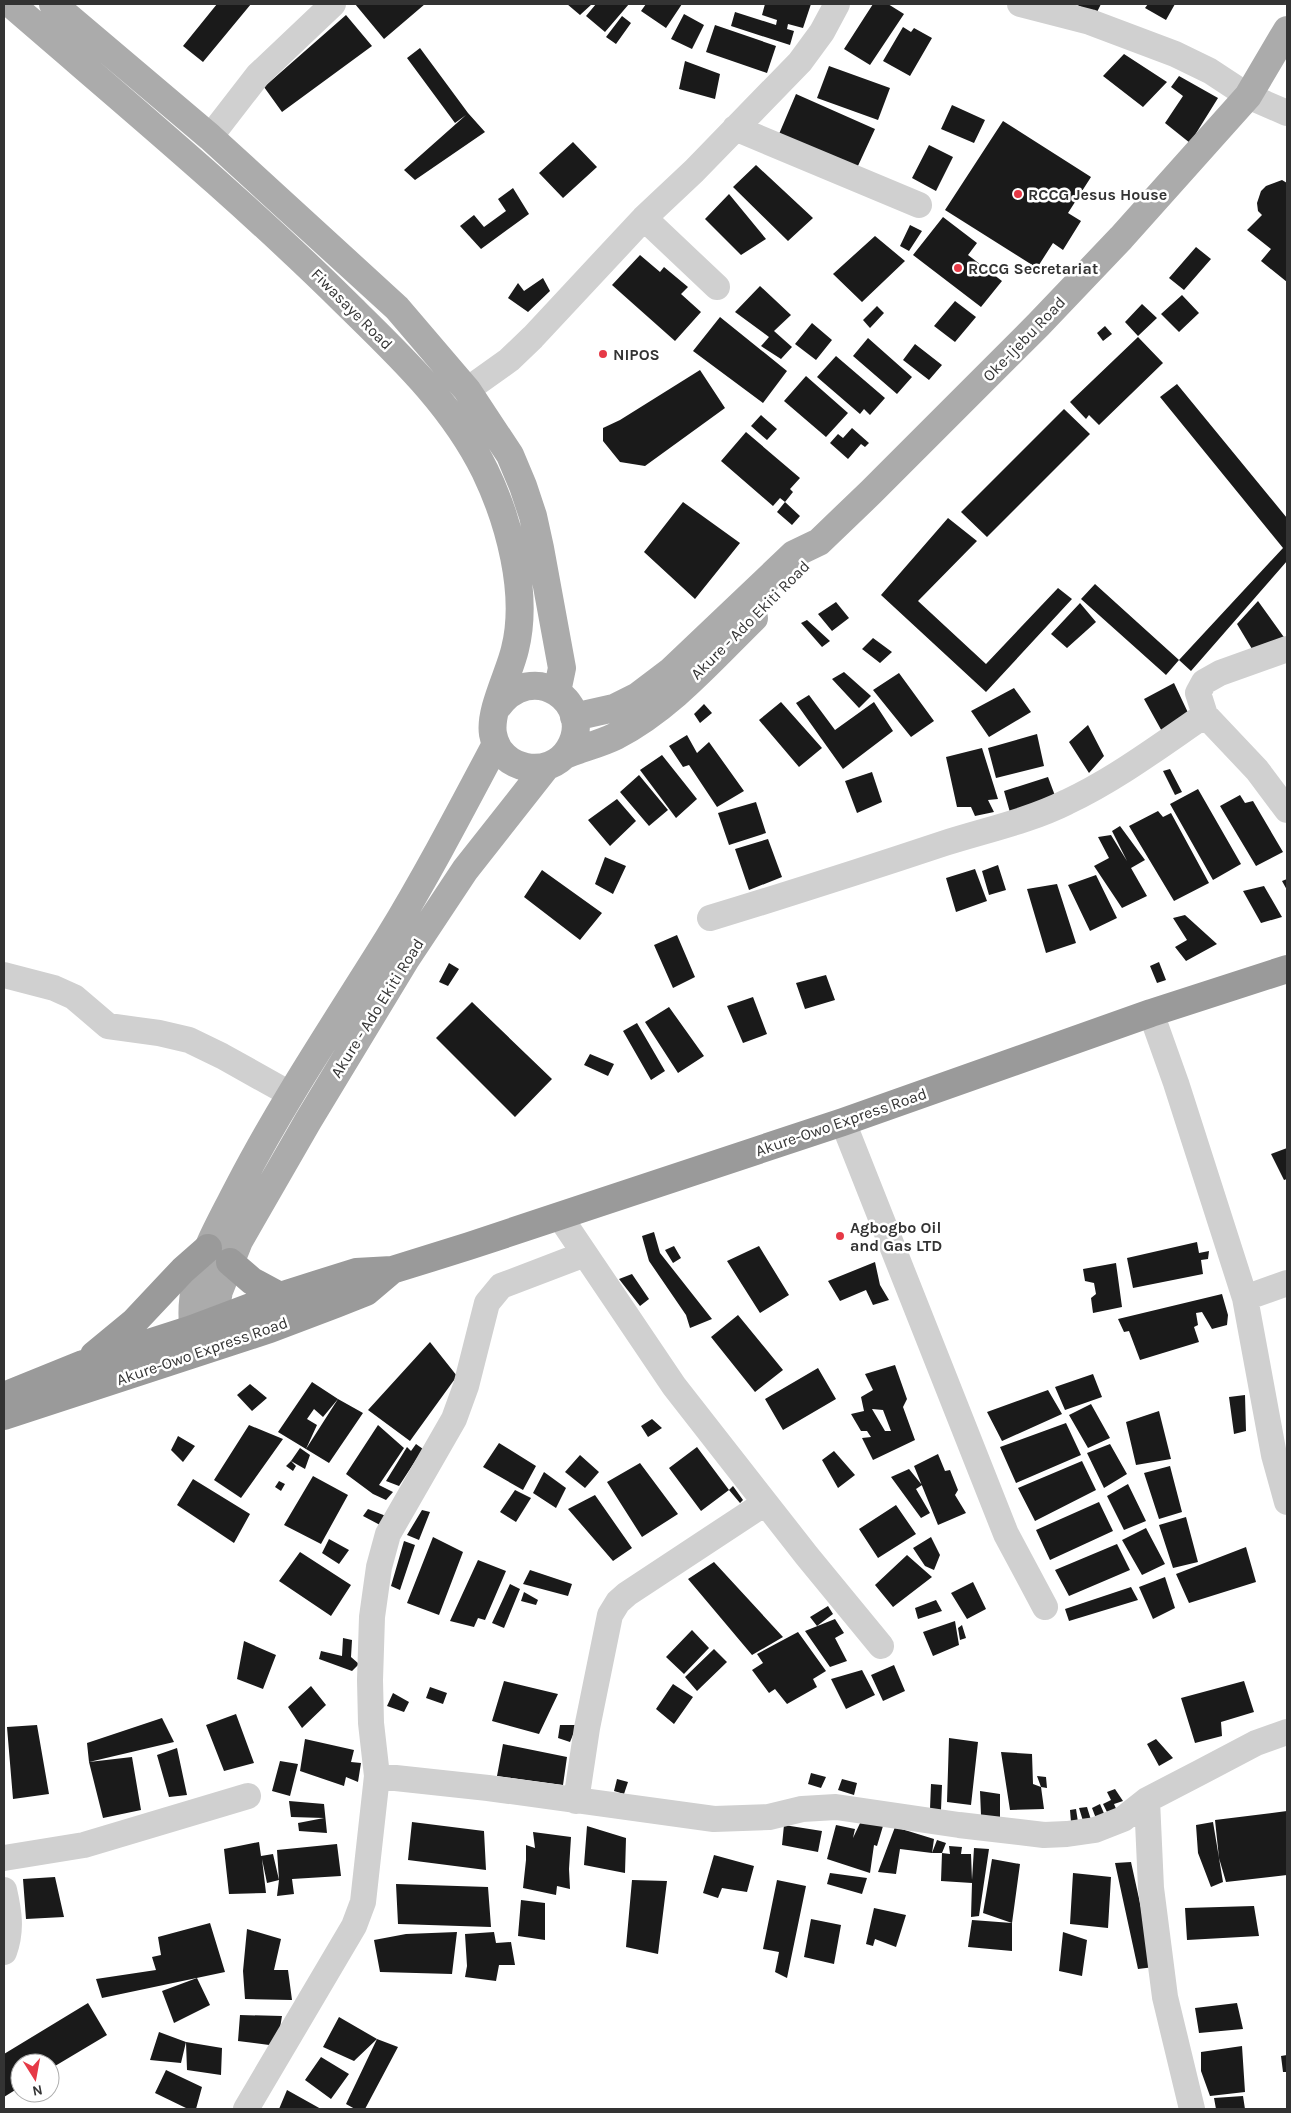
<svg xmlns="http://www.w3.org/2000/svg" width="1291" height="2113" font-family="Karla,sans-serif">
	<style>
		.building { fill: #1a1a1a; fill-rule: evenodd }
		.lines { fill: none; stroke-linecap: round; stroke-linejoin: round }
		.minor { stroke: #d0d0d0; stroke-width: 26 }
		.major { stroke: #ababab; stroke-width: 28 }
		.highway { stroke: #9a9a9a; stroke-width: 28 }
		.poi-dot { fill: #e63946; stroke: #fff; stroke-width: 2 }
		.labels { text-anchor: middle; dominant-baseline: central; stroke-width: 5; stroke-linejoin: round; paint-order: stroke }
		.poi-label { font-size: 16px; font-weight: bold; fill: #333; stroke: #fff; text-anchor: start }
		.street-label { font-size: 16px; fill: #333; stroke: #fff }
	</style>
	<rect width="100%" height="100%" fill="#fff"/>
	<path class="building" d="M217,4h34l-48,58 -20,-16z
		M355,4h70l-41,35z
		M567,4h25l-12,11z
		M596,4h33l-24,28 -19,-16z
		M646,4h36l-16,24 -25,-17z
		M765,4h46l-8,24 -15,-4 -1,5 7,2 -4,14 -59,-19 4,-14 41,13 1,-5 -15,-5z
		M873,4h15l16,10 -34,51 -26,-16z
		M1075,4h26l-5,10z
		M1148,4h27l-9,16 -21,-12z
		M684,14l20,11 -12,24 -21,-10z
		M346,15l26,31 -90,66 -18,-25z
		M622,16l9,7 -15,21 -10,-7z
		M715,25l61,21 -9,27 -61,-21z
		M903,27l8,5 3,-4 18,10 -22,38 -27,-15z
		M420,48l48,65 17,19 -70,48 -11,-10 62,-55 -11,8 -48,-65z
		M1124,54l43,28 -24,25 -40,-31z
		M685,61l35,13 -5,25 -36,-10z
		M829,66l61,22 -12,32 -61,-22z
		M1179,76l39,22 -28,45 -25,-20 18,-27 -12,-9z
		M796,94l79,35 -18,39 -78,-34z
		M952,105l33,15 -11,23 -33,-14z
		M1003,121l88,56 -23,36 13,8 -18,29 -10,-7 -16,25 -92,-58z
		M573,142l24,25 -34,31 -24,-25z
		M929,145l24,12 -17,34 -24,-13z
		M756,165l57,53 -25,23 -55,-54z
		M1282,180l5,3v99l-26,-21 10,-12 -24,-19 15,-15 -4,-4 -1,-8 4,-12 5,-5z
		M513,188l16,26 -48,35 -21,-23 14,-11 10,12 22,-16 -8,-12z
		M729,194l37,45 -25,16 -36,-36z
		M943,217l34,26 -9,12 34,26 -21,26 -68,-52z
		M910,225l12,6 -13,20 -9,-5z
		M875,236l30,25 -43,41 -29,-28z
		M1196,247l15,12 -27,31 -15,-12z
		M640,255l20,17 4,-5 24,20 -7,7 20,18 -26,29 -63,-56z
		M543,278l7,13 -22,21 -20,-14 10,-15 6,8z
		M760,286l31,29 -17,16 18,16 -11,12 -20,-13 8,-9 -34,-25z
		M1182,295l17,18 -20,19 -18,-18z
		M955,301l21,16 -21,25 -21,-16z
		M1142,304l15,14 -19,18 -13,-14z
		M877,306l7,7 -14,15 -7,-8z
		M720,317l67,54 -24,32 -70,-52z
		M812,323l20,17 -16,20 -21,-16z
		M1105,326l7,8 -9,7 -6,-8z
		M1138,337l25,26 -64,62 -10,-10 -3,4 -16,-17z
		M868,338l44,39 -15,17 -44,-38z
		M915,344l27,21 -13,15 -26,-20z
		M836,356l49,42 -15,17 -6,-6 -4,5 -43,-37z
		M700,370l25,38 -80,58 -25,-4 -17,-21v-13l17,-8z
		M806,376l42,37 -22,24 -42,-36z
		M1177,384l110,134v43l-96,110 -12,-11 104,-112 -123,-151z
		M1064,409l26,25 -103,103 -26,-25z
		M761,415l16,14 -10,11 -16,-14z
		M852,428l17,15 -4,4 -4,-3 -13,15 -18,-16 8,-9 5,4z
		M746,432l54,46 -10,11 3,3 -8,10 -5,-4 -7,8 -52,-45z
		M683,502l57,41 -45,56 -51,-47z
		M785,502l15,14 -8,9 -15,-13z
		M948,518l29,23 -59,60 68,63 72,-76 14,11 -86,93 -105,-97z
		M1095,584l84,76 -13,15 -85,-76z
		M1258,601l28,39 -31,14 -18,-30z
		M836,602l13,16 -17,13 -14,-17z
		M1080,603l16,19 -29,26 -16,-14z
		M807,620l23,21 -8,6 -21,-24z
		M873,638l19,14 -12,11 -18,-14z
		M844,672l27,24 -12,12 -27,-29z
		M899,673l35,48 -23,16 -38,-47z
		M1174,683l17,36 -27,16 -20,-36z
		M1014,688l17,24 -42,25 -18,-26z
		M809,695l26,35 39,-28 19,29 -50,38 -47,-66z
		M781,702l41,46 -23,19 -40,-47z
		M704,704l8,9 -12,10 -6,-9z
		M1088,725l16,31 -15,17 -20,-31z
		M1037,734l7,32 -48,12 -8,-30z
		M687,735l10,18 12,-11 35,49 -27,16 -28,-42 -6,2 -14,-21z
		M982,748l16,51 -10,1 6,12 -19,4 -4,-9h-14l-11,-50z
		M662,755l35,44 -21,19 -36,-48z
		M1170,769l12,23 -7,3 -12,-24z
		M872,772l10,30 -25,11 -12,-32z
		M639,775l29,35 -19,16 -29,-34z
		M1048,777l9,24 -46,15 -7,-25z
		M1198,789l43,75 -28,16 -43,-76z
		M1240,795l5,8 8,-2 30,51 -27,14 -36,-60z
		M617,799l19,22 -26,25 -22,-26z
		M756,802l10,31 -37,12 -11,-32z
		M1158,811l5,6 8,-4 38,70 -35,18 -45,-75z
		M1120,826l25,34 -14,8 16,28 -25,12 -28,-42 15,-8 -11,-21 13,-2 16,26 -15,-30z
		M768,839l14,38 -33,13 -14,-41z
		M605,857l21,9 -13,28 -18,-10z
		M998,865l8,25 -17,5 -7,-24z
		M975,869l12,32 -31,11 -10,-34z
		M542,870l60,43 -22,27 -56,-43z
		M1096,875l21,43 -27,13 -22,-46z
		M1287,879v11l-5,-9z
		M1057,884l19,59 -30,10 -19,-64z
		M1264,886l18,31 -21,6 -18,-32z
		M1185,915l32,29 -31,17 -11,-14 12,-7 -14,-22z
		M677,935l18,42 -22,11 -19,-43z
		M1159,962l7,18 -9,3 -7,-17z
		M449,963l10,6 -11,17 -9,-4z
		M826,975l9,25 -30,9 -9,-26z
		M753,997l14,37 -24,9 -16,-37z
		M472,1002l80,77 -37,38 -79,-79z
		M669,1007l35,49 -26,17 -33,-51z
		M637,1023l28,48 -14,9 -28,-49z
		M590,1054l24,10 -6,12 -24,-11z
		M1287,1148v31l-3,1 -13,-26z
		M654,1232l6,21 52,66 -22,9 -4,-13 -37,-54 -7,-25z
		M1197,1242l2,11 10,-2 -1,8 -7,1 2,14 -70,14 -6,-30z
		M674,1246l7,12 -8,5 -8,-13z
		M759,1246l30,49 -29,18 -33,-52z
		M875,1262l5,23 9,15 -16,5 -7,-15 -26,11 -12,-20z
		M1116,1263l6,44 -29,6 -2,-15 5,-4 -2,-11 -9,-2 -2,-12z
		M632,1274l17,25 -9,7 -21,-27z
		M1222,1294l6,21 -1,10 -15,4 -10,-17 -6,1 2,12 -4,2 5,15 -59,18 -11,-29 -5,1 -6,-13z
		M738,1315l45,55 -28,22 -44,-55z
		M430,1342l27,34 -47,65 -42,-31z
		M895,1365l12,34 -4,8 12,33 -42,20 -11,-22 9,-1 -4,-6h-6l-10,-17 13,-3 -3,-14 12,-7 -8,-16zM872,1409l11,1 8,21h-6z
		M818,1368l18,31 -53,31 -18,-31z
		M1093,1374l9,23 -37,13 -10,-23z
		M312,1382l26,17 25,14 -34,50 -51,-31zM338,1399l-32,50 11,-24 -10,-6 7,-10 9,8z
		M250,1384l17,14 -15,13 -15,-16z
		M1048,1390l14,24 -60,27 -15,-29z
		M1245,1395l1,36 -12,3 -5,-37z
		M1091,1404l19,34 -22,10 -19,-33z
		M1159,1411l12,48 -35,6 -10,-43z
		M652,1419l10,9 -14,9 -7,-11z
		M1066,1423l15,32 -65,28 -16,-36z
		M249,1425l34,14 -42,59 -27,-18z
		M378,1425l26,23 -25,37 14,7 -7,8 -13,-6 -27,-20z
		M178,1436l17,10 -12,16 -12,-12z
		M499,1443l37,23 -13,24 -40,-23z
		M416,1444l7,5 -24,37 -13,-5 21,-34 4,4z
		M1110,1444l17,30 -23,14 -17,-35z
		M697,1447l32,43 4,-4 10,14 -3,3 -11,-13 -28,21 -32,-43z
		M300,1448l10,7 -5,14 -14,-8z
		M834,1451l21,24 -17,13 -16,-28z
		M938,1454l7,17 5,-1 8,20 -3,5 11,18 -28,12 -24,-59z
		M580,1455l19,17 -14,16 -20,-16z
		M291,1461l5,5 -3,5 -7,-5z
		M1082,1461l14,29 -61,31 -17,-33z
		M640,1463l38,51 -36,23 -35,-55z
		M1170,1466l12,46 -23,7 -15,-46z
		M909,1469l13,16 -6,4 14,24 -9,5 -30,-41z
		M544,1472l22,16 -10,20 -23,-15z
		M313,1476l35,19 -27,49 -37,-19z
		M193,1479l57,35 -16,29 -57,-38z
		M279,1481l6,3 -4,7 -6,-4z
		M1128,1484l18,37 -22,9 -17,-34z
		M515,1490l16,8 -15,24 -16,-10z
		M595,1495l37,53 -19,13 -45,-52z
		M1099,1502l14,29 -63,29 -14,-30z
		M896,1505l20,29 -38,24 -19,-29z
		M368,1509l18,7 -6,9 -17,-9z
		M422,1510l8,2 -11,28 -12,-5z
		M1186,1517l12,45 -25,6 -14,-43z
		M1146,1528l19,36 -23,11 -20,-35z
		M433,1537l30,15 -24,63 -32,-12z
		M931,1537l9,18 -6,15 -9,-4 -12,-18z
		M329,1539l20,11 -10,14 -17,-11z
		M404,1541l11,4 -15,45 -9,-4z
		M1117,1544l13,26 -61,26 -14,-26z
		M1246,1547l10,35 -67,21 -13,-29z
		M300,1552l51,33 -20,31 -52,-35z
		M907,1555l25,22 -39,30 -18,-22z
		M478,1560l28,11 -21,49 -7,-2 -4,9 -24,-6z
		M714,1562l69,75 -31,18 -64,-76z
		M530,1570l42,14 -4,12 -45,-12z
		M1165,1577l10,31 -22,11 -14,-32z
		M973,1582l13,27 -19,10 -16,-26z
		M510,1584l10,5 -16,39 -12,-5z
		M1131,1587l7,13 -69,21 -4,-12z
		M524,1592l14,8 -2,5 -15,-4z
		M936,1600l6,11 -24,8 -3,-11z
		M828,1606l5,8 -16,12 -7,-9z
		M835,1619l9,14 -9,5 12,23 -17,6 -25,-36z
		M955,1621l4,24 -26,11 -10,-24z
		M962,1625l4,13 -6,2 -2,-12z
		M692,1630l17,18 -25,26 -18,-17z
		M798,1632l28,39 -13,8 4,8 -30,17 -12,-15 -6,4 -17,-23 11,-7 -6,-9z
		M343,1638l9,2 -1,17 8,7 -7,7 -33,-12 2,-8 21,5z
		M244,1641l32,14 -13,34 -26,-10z
		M714,1649l13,13 -30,29 -12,-14z
		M894,1665l11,26 -22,10 -12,-26z
		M862,1670l13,25 -29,14 -15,-30z
		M504,1681l54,13 -19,40 -47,-13z
		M1244,1681l10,31 -33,10 1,14 -27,7 -14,-45z
		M673,1684l20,13 -19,27 -18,-15z
		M311,1686l15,19 -24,23 -14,-21z
		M430,1687l17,6 -4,11 -17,-6z
		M393,1693l16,9 -5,10 -17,-6z
		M236,1714l18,49 -30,8 -18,-46z
		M162,1718l12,24 -85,20 43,-5 9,53 -38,8 -14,-56 -2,-19z
		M37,1725l12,69 -36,5 -6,-72z
		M560,1725h17l-7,17 -12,-4z
		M949,1738l29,4 -7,63 -24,-3z
		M305,1739l49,11 -3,12 10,1 -3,19 -12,-5 -2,9 -44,-15z
		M1156,1739l17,19 -14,8 -12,-22z
		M503,1744l64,13 -4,28 -66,-9z
		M177,1748l10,47 -18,2 -12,-42z
		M1001,1752l31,2 1,30 8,3 -4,-11 9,1 1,11 -6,-1 3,22 -34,1z
		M280,1761l18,3 -8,32 -18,-5z
		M811,1773l15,4 -5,11 -13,-4z
		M617,1779l11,3 -4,12 -10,-3z
		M842,1779l15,4 -3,12 -16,-5z
		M931,1784l11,1 -1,25 -11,-1z
		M1115,1789l8,12 -9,3 4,9 -9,3 -6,-12 8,-4 -4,-8z
		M980,1791l20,3v25l-19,-4z
		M289,1801l35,3 3,29 -28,-2 -1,-8 26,-5 -33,-1z
		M1100,1804l6,14 -9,3 -5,-13z
		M1087,1807l4,13 -8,1 -4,-13z
		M1076,1809l2,13h-7l-1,-12z
		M1287,1811v64l-61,7 -7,-24 -4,-38z
		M862,1819l21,7 -6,20 -3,-1 -4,28 -43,-14 9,-34 19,4 -2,9z
		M412,1822l72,9 2,39 -78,-10z
		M1213,1822l10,60 -12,5 -13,-34 -2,-28z
		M784,1825l38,6 -4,21 -36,-7z
		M587,1826l39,12 -1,35 -41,-8z
		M895,1827l39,12 -2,14 -32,-4 -4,25 -18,-2z
		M533,1832l38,5 -2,32 1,20 -13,-3 -1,9 -33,-7 3,-28v-15l9,3z
		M937,1840l9,3 -4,10h-10z
		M259,1842l2,14 12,-2 6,26 -2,-30 60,-6 4,32 -49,3 2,15 -17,2 2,-16 -12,3 -5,-24 4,34 -37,1 -5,-45z
		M949,1846l13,1 -1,7h10l1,26 2,-32 15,1 -10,67 -8,1 1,-34 -31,-2 1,-28 8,1z
		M714,1855l40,11 -7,26 -25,-4 -4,10 -15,-5z
		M992,1859l28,5 -8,59 -29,-10z
		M1131,1862l23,105 -16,2 -23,-106z
		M830,1873l37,5 -5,16 -35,-10z
		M1073,1873l38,4 -3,51 -38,-4z
		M55,1877l9,40 -38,2 -3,-40z
		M632,1880l35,1 -9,73 -32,-7z
		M777,1880l29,6 -19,92 -12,-6 4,-20 -16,-3z
		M396,1884l92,3 3,40 -93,-3z
		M521,1900l24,3v37l-27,-4z
		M1254,1906l5,30 -72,4 -2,-32z
		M874,1908l32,7 -10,32 -21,-8 -2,7 -7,-2z
		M811,1919l30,6 -7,39 -30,-7z
		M972,1920l40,3v28l-44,-4z
		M210,1923l15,49 -123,26 -6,-19 60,-9 -4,-13 9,-2 -3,-18z
		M247,1929l34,10 -7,31h14l4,30 -47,-1 -2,-28z
		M457,1932l-5,42 -72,-2 -6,-32 32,-6z
		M494,1932l2,11 15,-1 4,23h-16l-3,16 -31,-4 2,-11 -2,-32z
		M1063,1932l24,8 -5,36 -23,-5z
		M197,1978l13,27 -36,18 -12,-32z
		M88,2003l19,32 -57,34v-6h-30v24l-16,10v-43z
		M1237,2003l6,26 -44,4 -4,-25z
		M240,2015l42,1 -5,30 -39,-5z
		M339,2017l38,22 -23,22 -31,-14z
		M159,2032l27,10 -5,21 -31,-3z
		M377,2039l21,8 -33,62h-10l-9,-5z
		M186,2042l36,6 -1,27 -34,-5z
		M1242,2046l3,46 -35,4 -9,-25v-19z
		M1287,2055v17h-4l-2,-16z
		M321,2057l28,17 -18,25 -26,-19z
		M166,2070l36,17 -6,22h-8l-33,-16z
		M287,2090l34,19h-42z
		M1243,2096l2,13h-29l-2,-11z"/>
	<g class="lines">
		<path class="minor" d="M1020,4l70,18 85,32 35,17 38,25 39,17
			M735,128l184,77
			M210,137l48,-62 75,-71
			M644,218l73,69
			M467,390l42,-30 24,-23 111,-119 50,-47 106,-109 22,-30 15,-28
			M1287,649l-67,24 -16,9 -6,11 7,22 52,55 30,40
			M710,918c79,-24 157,-49 235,-75 41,-13 84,-22 122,-41 49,-23 94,-57 138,-87
			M4,975l50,13 20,9 34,29 51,7 30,7 33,16 68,38
			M1151,1013l25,70 69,215 29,157 13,47
			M843,1122l163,412 39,73
			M560,1217l114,169 133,170 74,90
			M1245,1298l42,-15
			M377,1776l111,12 226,31 55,-2 33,-8 34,-2 123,18 85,10 23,-1 28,-4 28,-11 24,-19 52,-27 57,-30 31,-11
			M1147,1800l4,88 14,109 27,112
			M576,1801l11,-73 23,-113 8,-13 9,-8 138,-91
			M4,1858l80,-13 164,-49
			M4,1890c5,22 8,40 0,62
			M246,2109l108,-183 9,-24 14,-126 -6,-53 -1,-43 2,-63 7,-50 9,-33 66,-115 12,-33 21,-83 14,-17 84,-32"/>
		<path class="major" d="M11,4c113,98 229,194 335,299 52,51 106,101 139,168 24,50 44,122 30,178 -5,23 -26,62 -22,85 6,37 57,46 76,15 28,-45 -37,-93 -73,-40
			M53,4l157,133 187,171 70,82 43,65 13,31 10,30 7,32 22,120 -5,24
			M574,717l40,-9 24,-12 33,-25 123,-117 25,-12 52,-50 167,-167 83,-87 127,-142 39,-66
			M565,755c17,-7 35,-11 51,-19 54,-28 95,-76 138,-118
			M217,1342l-4,-21 6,-30 20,-50 12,-21 57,-99 98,-162 59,-89 81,-103
			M197,1351c-5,-22 -7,-44 -1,-67 8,-34 26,-65 42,-96 45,-87 99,-167 150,-249 39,-64 73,-129 108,-195"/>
		<path class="highway" d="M230,1262l22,19 28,15
			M94,1355l40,-33 49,-52 25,-22
			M4,1396l79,-32 109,-35 88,-33 76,-24 36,-2 77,-24 374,-124 308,-109 136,-44
			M4,1416l266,-87 66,-25 30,-12 26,-22"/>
	</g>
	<g class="poi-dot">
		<circle cx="1018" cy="194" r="5"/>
		<circle cx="958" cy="268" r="5"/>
		<circle cx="603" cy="354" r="5"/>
		<circle cx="840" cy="1236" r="5"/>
	</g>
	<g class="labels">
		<g class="poi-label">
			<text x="1028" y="194">RCCG Jesus House</text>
			<text x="968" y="268">RCCG Secretariat</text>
			<text x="613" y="354">NIPOS</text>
			<text x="850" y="1227">Agbogbo Oil<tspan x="850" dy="18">and Gas LTD</tspan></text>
		</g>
		<g class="street-label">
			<text transform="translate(352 309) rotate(45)">Fiwasaye Road</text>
			<text transform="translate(1024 339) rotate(-46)">Oke-Ijebu Road</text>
			<text transform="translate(750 620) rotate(-45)">Akure - Ado Ekiti Road</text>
			<text transform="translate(377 1008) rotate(-58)">Akure - Ado Ekiti Road</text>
			<text transform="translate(841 1122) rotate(-19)">Akure-Owo Express Road</text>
			<text transform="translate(202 1351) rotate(-19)">Akure-Owo Express Road</text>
		</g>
	</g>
	<rect width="1291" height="2113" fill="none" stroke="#333333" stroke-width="10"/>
	<g transform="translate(35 2078) rotate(169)"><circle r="24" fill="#ffffff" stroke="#adadad"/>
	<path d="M0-4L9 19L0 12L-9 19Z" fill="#e63946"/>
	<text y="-8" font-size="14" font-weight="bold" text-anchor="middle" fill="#333333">N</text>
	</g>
</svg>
